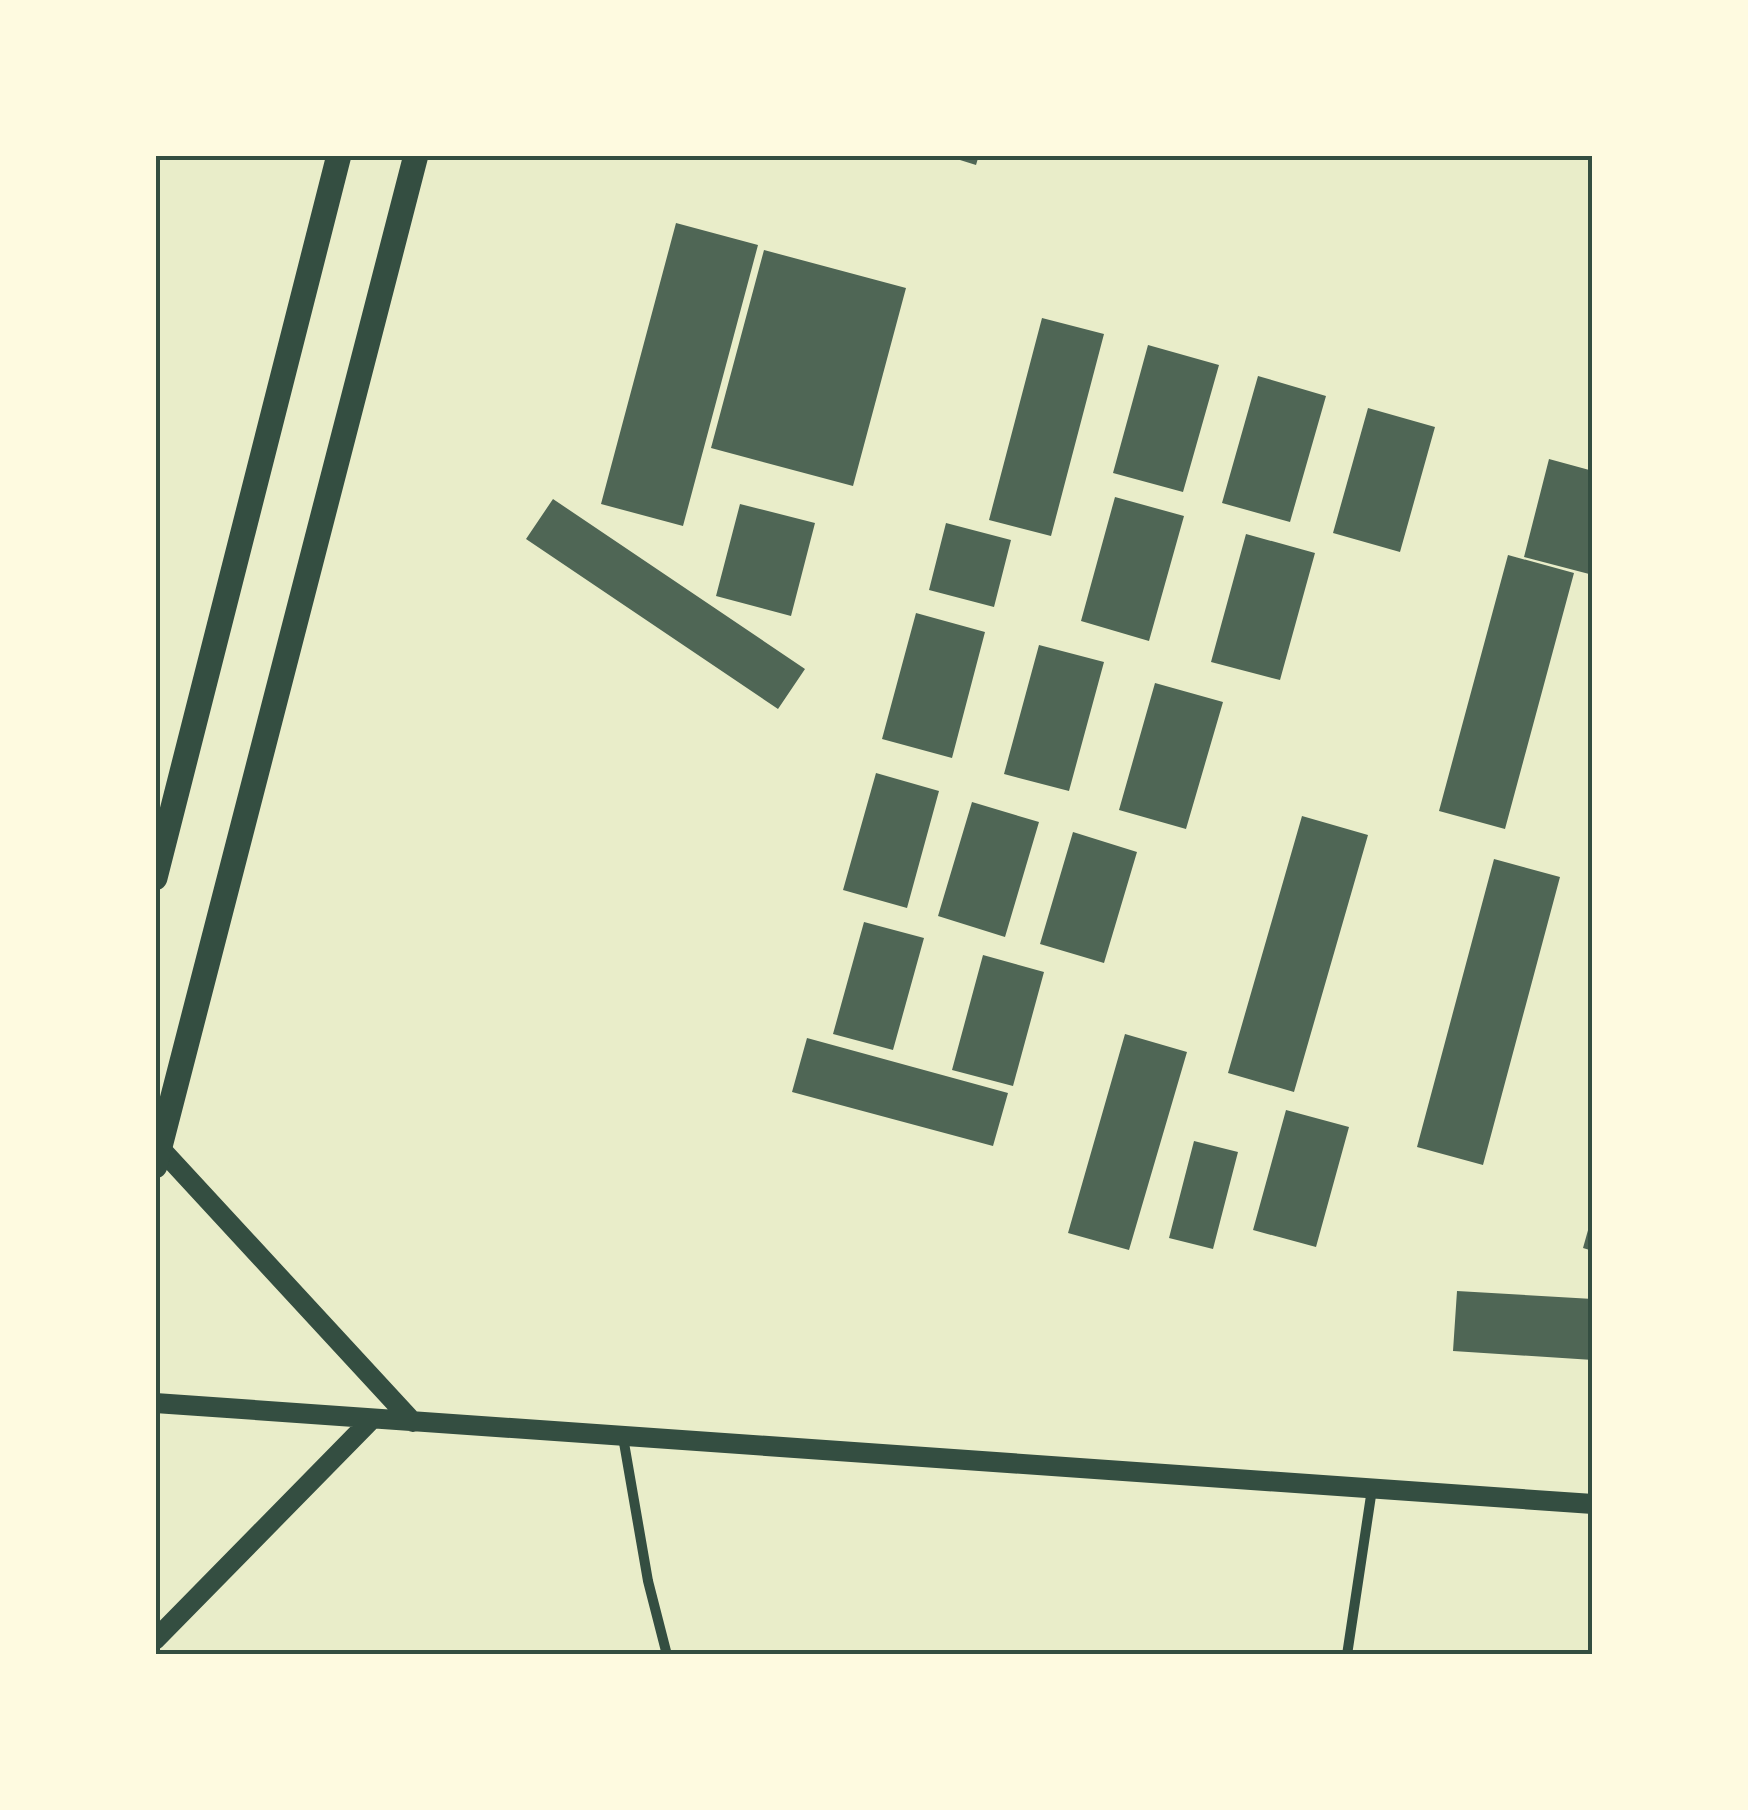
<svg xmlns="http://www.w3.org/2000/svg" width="1748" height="1810" font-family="Commissioner,sans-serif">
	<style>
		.building { fill: #4f6655 }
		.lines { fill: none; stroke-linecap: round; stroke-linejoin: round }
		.minor { stroke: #344e41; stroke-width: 10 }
		.secondary { stroke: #344e41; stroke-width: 20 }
		.primary { stroke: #344e41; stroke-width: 25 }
		.neatline { fill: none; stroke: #344e41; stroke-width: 4 }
	</style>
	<rect width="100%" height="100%" fill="#e9edc9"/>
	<path class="building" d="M944,155h35l-3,10z
		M676,223l82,22 -75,281 -82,-22z
		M764,250l142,38 -53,198 -142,-38z
		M1042,318l62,16 -53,202 -62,-16z
		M1148,345l71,20 -36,127 -70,-19z
		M1258,376l68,20 -36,126 -68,-19z
		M1368,408l67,19 -35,125 -67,-19z
		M1549,459l44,12v104l-69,-18z
		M1115,497l69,19 -35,125 -68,-20z
		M553,499l252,170 -27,40 -252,-170z
		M740,504l75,19 -24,93 -75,-20z
		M946,523l65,17 -17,67 -65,-17z
		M1246,534l69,19 -35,127 -69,-18z
		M1508,555l66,18 -69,256 -66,-18z
		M916,613l69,19 -33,126 -70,-19z
		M1039,645l65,17 -35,129 -65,-17z
		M1155,683l68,19 -37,127 -67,-19z
		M876,773l63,18 -32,117 -64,-18z
		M972,802l67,20 -34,115 -67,-21z
		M1302,816l66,19 -74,257 -66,-19z
		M1073,832l64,20 -33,111 -64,-19z
		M1494,859l66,18 -77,288 -66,-18z
		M864,922l60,16 -31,112 -60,-16z
		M983,955l61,17 -31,114 -61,-16z
		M1125,1034l62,18 -58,198 -61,-17z
		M807,1038l201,55 -15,53 -201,-54z
		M1286,1110l63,17 -33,120 -63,-17z
		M1194,1141l44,11 -25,97 -44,-11z
		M1592,1216l1,1v34l-10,-3z
		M1457,1291l136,8v61l-140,-9z"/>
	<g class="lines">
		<path class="minor" d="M623,1437l25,144 19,74
			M1347,1655l25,-166"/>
		<path class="secondary" d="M160,1148l253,274
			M155,1403l1438,101
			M155,1640l217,-221"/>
		<path class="primary" d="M155,878l184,-723
			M155,1166l261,-1011"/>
	</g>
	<rect width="1748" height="1810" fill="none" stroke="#fefae0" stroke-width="315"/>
	<rect x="158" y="158" width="1432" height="1494" class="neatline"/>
</svg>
